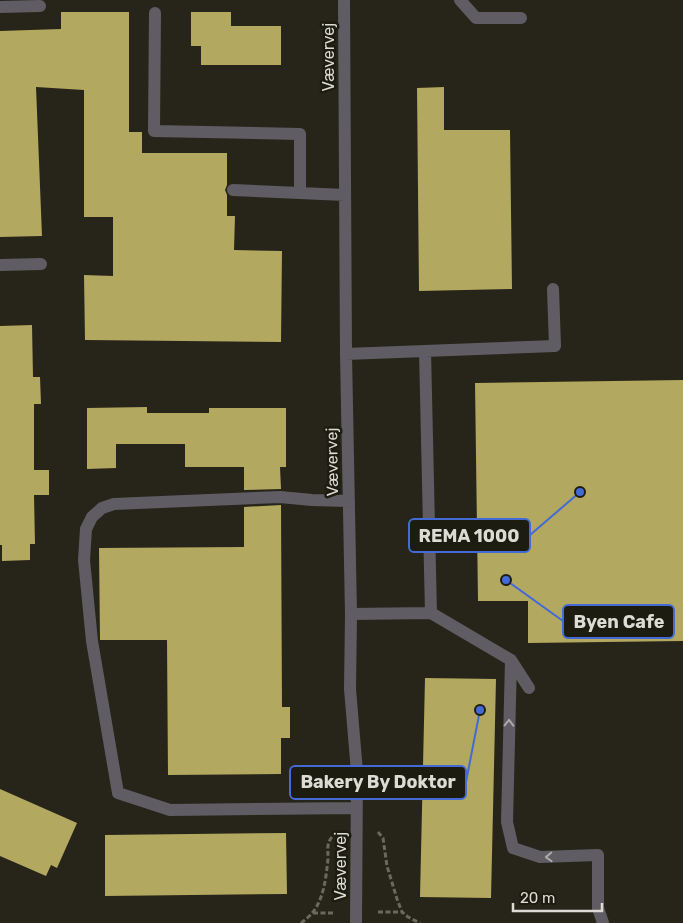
<svg xmlns="http://www.w3.org/2000/svg" width="683" height="923" font-family="Rubik,sans-serif">
	<style>
		.building { fill: #b3a85f }
		.lines { fill: none; stroke-linecap: round; stroke-linejoin: round }
		.path { stroke: #6b695e; stroke-width: 3; stroke-dasharray: 5 2.5; stroke-linecap: butt }
		.minor { stroke: #5f5d63; stroke-width: 12 }
		.oneway { stroke: #aba9a7 }
		.labels { text-anchor: middle; dominant-baseline: central; stroke-width: 5; stroke-linejoin: round; paint-order: stroke }
		.street-label { font-size: 16px; fill: #dddcd4; stroke: #1d1c10 }
		.leader { fill: none; stroke: #436ad7; stroke-width: 2 }
		.callout-dot { fill: #436ad7; stroke: #1d1c10; stroke-width: 2 }
		.callout { fill: #1d1c10; stroke: #436ad7; stroke-width: 2 }
		.callout-label { font-size: 18px; text-anchor: middle; font-weight: bold; fill: #dddcd4 }
	</style>
	<rect width="100%" height="100%" fill="#272519"/>
	<path class="building" d="M61,12h68v120h13v21h85v32l-2,5 2,5v21h8l-1,34 48,1 -1,91 -196,-2 -1,-65 29,1v-59h-29v-127l-48,-3 6,149 -42,1v-206l61,-2z
		M191,12h40v14h50v39h-80v-19h-10z
		M444,87v43h66l2,159 -93,2 -2,-203z
		M32,325l1,52h7l1,27h-7v66h15v25h-15l1,49h-5v16l-28,1v-16h-2v-219z
		M683,380v261l-155,2v-42h-50l-3,-218z
		M147,407v6h62v-5h77v59h-6l1,22 -37,1v-23h-59v-23h-69v24l-29,1v-61z
		M281,505l1,202h8v31h-9v36l-113,1 -1,-135h-67l-1,-92 145,-1v-40z
		M425,678l71,1 -5,219 -71,-1z
		M0,789l77,34 -20,45 -6,-3 -5,11 -46,-20z
		M286,833l1,61 -182,2v-61z"/>
	<g class="lines">
		<path class="path" d="M378,832l5,6 4,28 10,33 5,13 6,5 12,6
			M378,912h24
			M313,913h21
			M301,923c4,-3 9,-7 12,-11 11,-14 13,-35 15,-53 0,-12 -2,-15 6,-25"/>
		<path class="minor" d="M344,0l2,354 5,260 -1,75 7,83 -1,151
			M460,0l16,18h45
			M0,7l40,-1
			M155,13l-1,118 146,3v59
			M233,190l112,5
			M0,265l41,-1
			M346,354l209,-8 -2,-57
			M349,501l-37,-1 -32,-3 -166,7 -12,4 -10,9 -6,12 -2,31 8,81 26,152 52,17 186,-2
			M431,613l80,47 18,28
			M351,614l80,-1 -6,-262
			M511,660l-4,162 6,26 27,9 58,-2v53l5,15"/>
	</g>
	<defs><path id="oneway-chevron" d="M-2-3.5L2.5 0L-2 3.5" fill="none" stroke-width="1.6" stroke-linecap="round" stroke-linejoin="round" transform="scale(1.25)"/></defs>
	<g class="oneway">
		<use href="#oneway-chevron" transform="translate(509 723) rotate(-89)"/>
		<use href="#oneway-chevron" transform="translate(549 857) rotate(178)"/>
	</g>
	<g class="labels">
		<g class="street-label">
			<text transform="translate(328 57) rotate(-90)">Vævervej</text>
			<text transform="translate(332 462) rotate(-91)">Vævervej</text>
			<text transform="translate(340 866) rotate(-90)">Vævervej</text>
		</g>
	</g>
	<path class="leader" d="M580 492L530 535M506 580L563 621M480 710L466 782"/>
	<g class="callout-dot">
		<circle cx="580" cy="492" r="5"/>
		<circle cx="506" cy="580" r="5"/>
		<circle cx="480" cy="710" r="5"/>
	</g>
	<g class="callout">
		<rect x="409" y="519" width="121" height="33" rx="5"/>
		<rect x="563" y="605" width="111" height="33" rx="5"/>
		<rect x="290" y="766" width="176" height="33" rx="5"/>
	</g>
	<g class="callout-label">
		<text x="469" y="542">REMA 1000</text>
		<text x="619" y="628">Byen Cafe</text>
		<text x="378" y="788">Bakery By Doktor</text>
	</g>
	<path d="M513 903v8h89v-8" fill="none" stroke="#dddcd4" stroke-width="2.5"/>
	<text x="520" y="903" font-size="15" fill="#dddcd4" stroke="#1d1c10" stroke-width="4" paint-order="stroke">20 m</text>
</svg>
